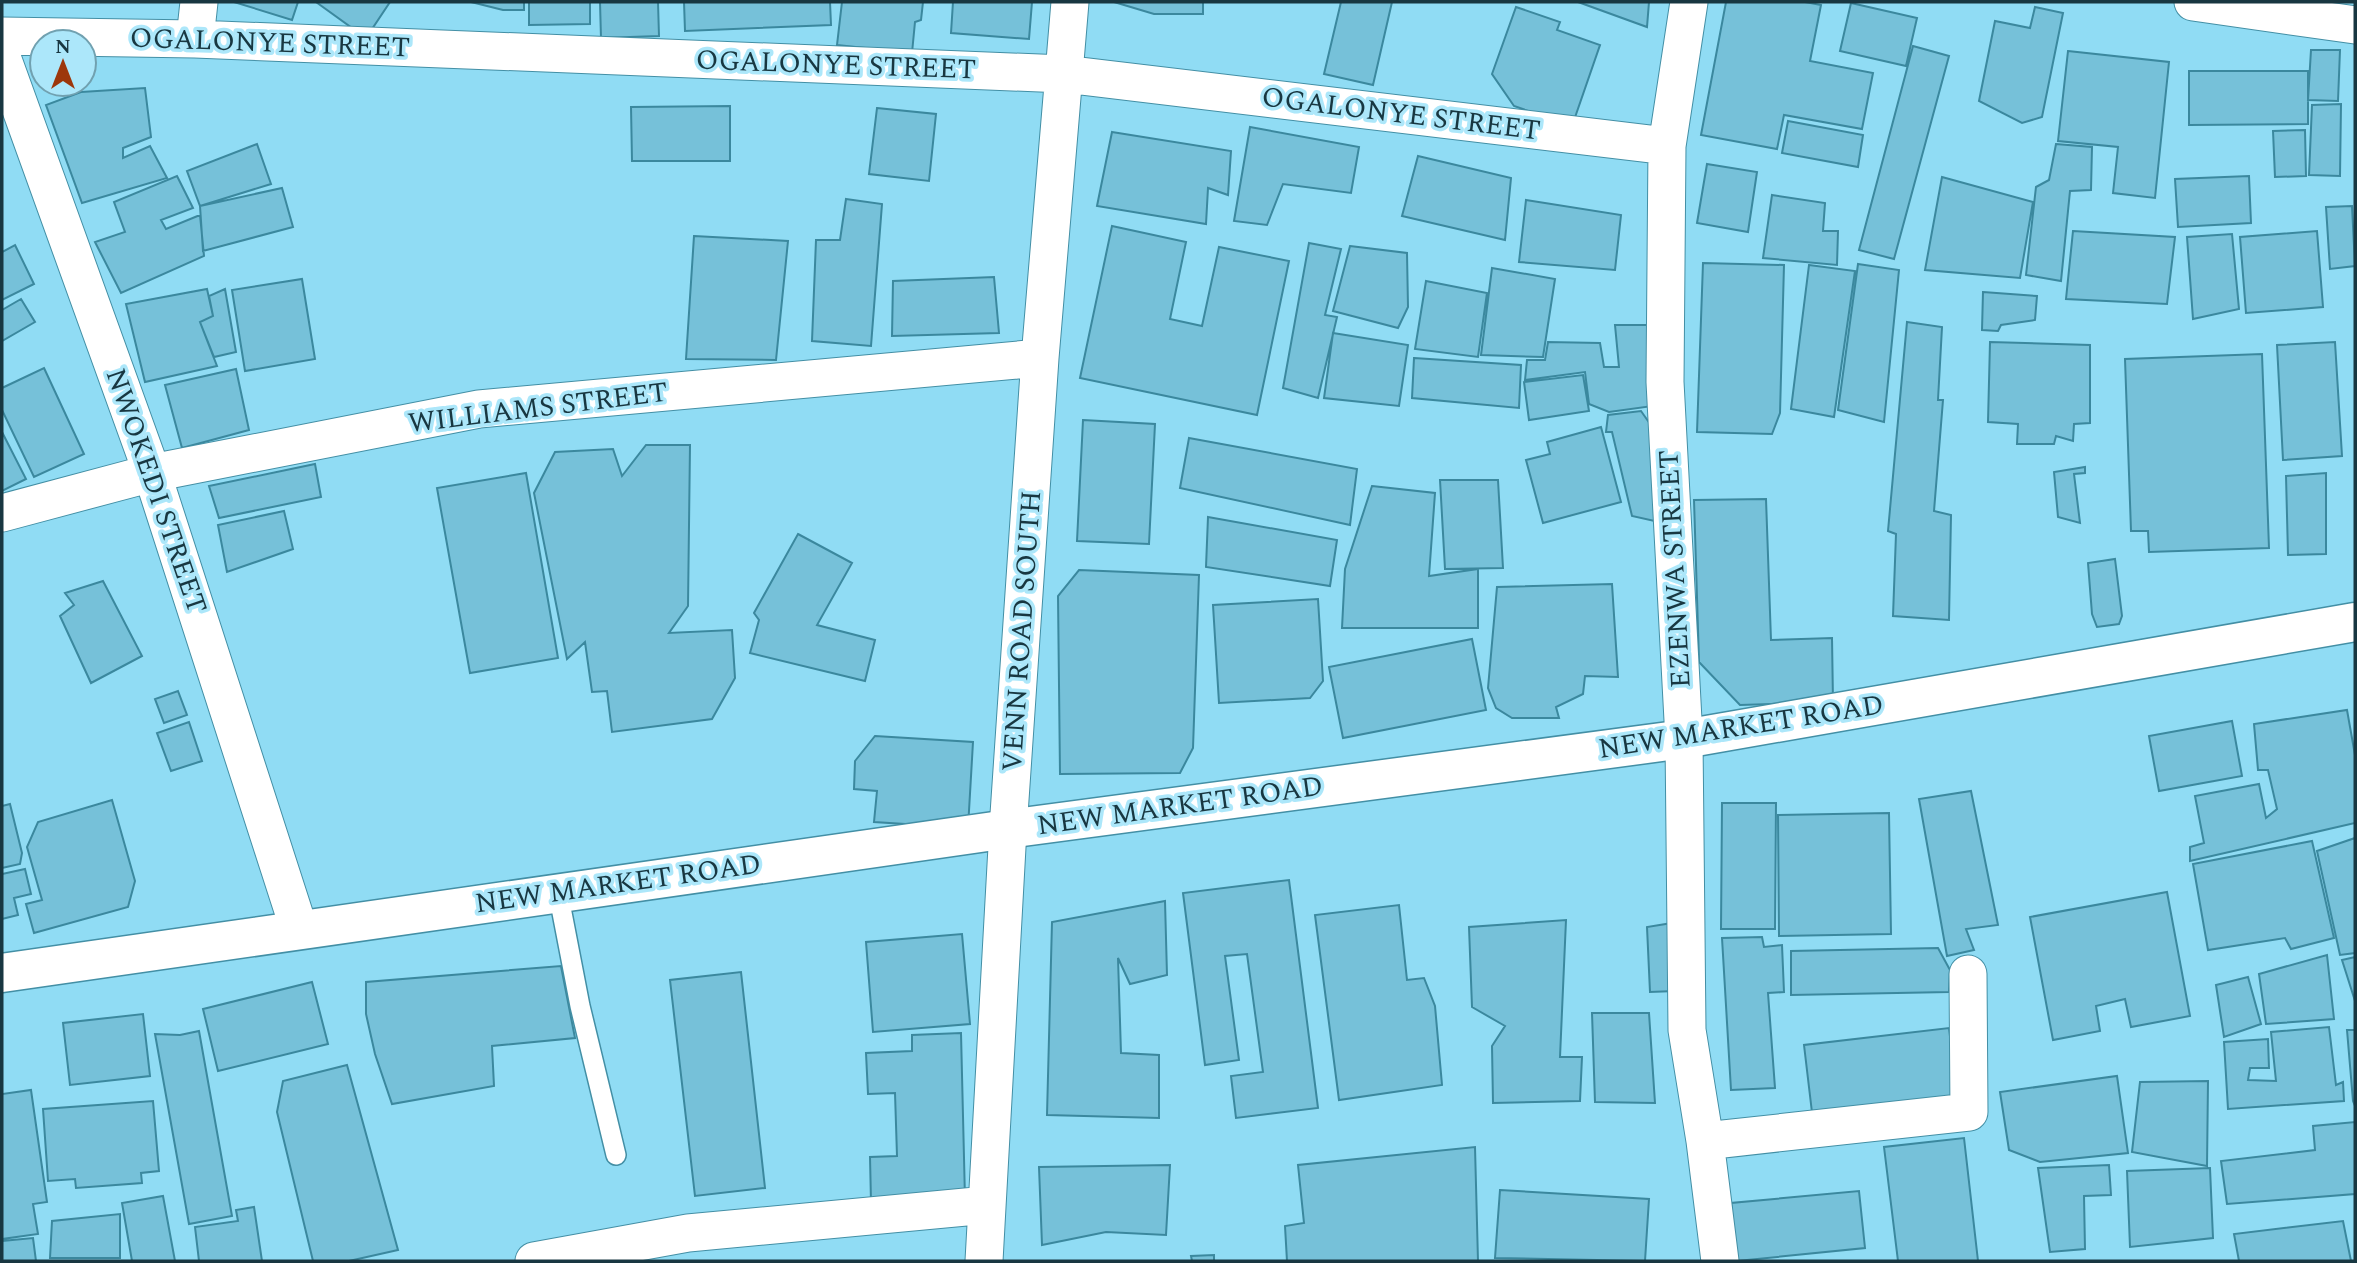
<svg xmlns="http://www.w3.org/2000/svg" width="2357" height="1263" font-family="Spectral,serif">
	<style>
		.building { fill: #76c1d9; stroke: #3b889e; stroke-width: 2 }
		.lines { fill: none; stroke-linecap: round; stroke-linejoin: round }
		.lane-casing { stroke: #438fa5; stroke-width: 22 }
		.street-casing { stroke: #438fa5; stroke-width: 39 }
		.secondary-casing { stroke: #438fa5; stroke-width: 41 }
		.lane { stroke: #fff; stroke-width: 19 }
		.street { stroke: #fff; stroke-width: 37 }
		.secondary { stroke: #fff; stroke-width: 38 }
		.labels { text-anchor: middle; dominant-baseline: central; stroke-width: 7; stroke-linejoin: round; paint-order: stroke }
		.street-label { font-size: 28px; fill: #183741; stroke: #ace7fa }
	</style>
	<rect width="100%" height="100%" fill="#90dcf4"/>
	<path class="building" d="M234,2h64l-6,18z
		M316,2h74l-24,36z
		M471,2h53v8h-21z
		M529,2h61v22l-61,1z
		M600,2h58l1,34 -58,2z
		M684,2h146l1,23 -146,6z
		M842,2h81l-2,18 -6,2 -3,31 -75,-8z
		M953,2h79l-3,37 -78,-6z
		M1114,2h89v12h-49z
		M1341,2h51l-19,83 -49,-11z
		M1578,2h71l-2,25z
		M1726,2h79l16,3 -11,56 63,12 -11,56 -78,-14 -7,34 -76,-14z
		M1851,3l66,15 -11,48 -66,-15z
		M1516,7l44,15 -3,8 43,15 -28,81 -58,-20 -22,-32z
		M2035,7l28,6 -21,104 -20,6 -43,-22 16,-80 35,7z
		M1913,46l36,10 -55,203 -35,-9z
		M2311,50h29l-2,51 -30,-1z
		M2068,51l101,11 -14,136 -42,-5 5,-46 -60,-6z
		M2189,71h119v53l-119,1z
		M145,88l6,49 -28,11v10l27,-12 17,32 -85,25 -36,-98 35,-13z
		M2341,104l-1,72 -31,-1 3,-70z
		M730,106v55h-98l-1,-54z
		M877,108l59,6 -7,67 -60,-7z
		M1788,121l75,14 -5,32 -76,-14z
		M1250,127l109,20 -8,46 -68,-9 -16,41 -33,-4z
		M2305,130l1,46 -31,1 -2,-46z
		M1112,132l119,19 -3,44 -20,-7 -2,36 -109,-18z
		M257,144l14,40 -71,22 -13,-35z
		M2056,144l36,3 -1,43 -21,1 -9,90 -35,-6 10,-88 13,-7z
		M1418,156l93,22 -6,62 -103,-24z
		M1707,164l50,8 -9,60 -51,-9z
		M177,176l16,32 -32,12 5,9 34,-14 4,41 -83,37 -26,-51 30,-10 -11,-30z
		M2249,176l2,47 -73,4 -3,-48z
		M1942,177l91,25 -13,76 -95,-8z
		M282,188l11,39 -90,24 -3,-45z
		M1772,195l53,8 -2,28h15l-1,34 -74,-7z
		M846,199l36,5 -11,142 -59,-5 4,-101h24z
		M1526,200l95,15 -6,55 -96,-8z
		M2352,206l3,60 -25,3 -4,-62z
		M1112,226l74,16 -16,77 32,7 17,-79 70,14 -32,154 -177,-37z
		M2073,231l102,6 -8,67 -101,-5z
		M2317,231l6,76 -77,6 -6,-76z
		M2232,234l7,75 -46,10 -6,-82z
		M694,236l94,5 -12,119 -90,-1z
		M1309,243l32,6 -16,66 12,2 -19,81 -35,-10z
		M15,245l19,39 -32,16v-48z
		M1350,246l57,7 1,54 -10,21 -65,-17z
		M1703,263l81,2 -4,148 -8,21 -75,-2z
		M1858,264l41,6 -15,152 -46,-12z
		M1809,265l46,6 -21,146 -43,-8z
		M1492,268l63,11 -12,78 -62,-2z
		M994,277l5,56 -107,3 1,-55z
		M302,279l13,80 -70,12 -13,-81z
		M1426,281l61,12 -9,64 -63,-8z
		M207,289l6,27 -13,6 17,44 -72,16 -19,-78z
		M225,289l11,63 -22,5 -14,-35 13,-6 -4,-20z
		M1983,292l54,4 -2,24 -34,5 -3,6 -16,-1z
		M21,299l14,23 -33,19v-31z
		M1907,322l35,5 -4,73h5l-9,111 17,4 -2,105 -56,-4 3,-82 -8,-3z
		M1615,325h35l3,81 -44,6 -20,-8 -4,-32 -60,8 2,-20h18l3,-18 52,1 4,24h15z
		M1333,333l75,12 -9,61 -75,-8z
		M1990,342l100,3v78l-16,1 -1,17 -17,-5 -2,8h-37l1,-20 -30,-2z
		M2335,342l7,114 -59,4 -6,-115z
		M2262,354l7,194 -120,4 -1,-21h-17l-6,-172z
		M1414,358l107,7 -2,43 -107,-10z
		M44,368l40,86 -50,23 -32,-67v-22z
		M236,369l13,61 -67,18 -17,-63z
		M1583,375l6,36 -60,9 -5,-38z
		M1641,411l14,20 4,91 -27,-6 -20,-84h-6l2,-17z
		M1083,420l72,4 -6,120 -72,-3z
		M1601,427l20,75 -78,21 -17,-63 24,-6 -3,-12z
		M2,432l24,47 -24,12z
		M1189,438l168,31 -7,56 -170,-37z
		M646,445h44l-2,161 -19,27 63,-3 3,48 -23,41 -100,13 -5,-41 -15,1 -7,-50 -18,17 -33,-166 21,-41 58,-3 9,27z
		M315,464l6,33 -102,21 -10,-32z
		M2085,467v6l-11,1 6,49 -22,-6 -4,-45z
		M526,473l32,185 -88,15 -33,-185z
		M2326,473v81l-38,1 -2,-79z
		M1440,480h58l5,88 -58,1z
		M1372,486l63,7 -6,83 49,-7v59h-136l3,-59z
		M1766,499l5,141 61,-2 1,64 -93,3 -41,-43 -5,-162z
		M284,511l9,38 -66,23 -9,-47z
		M1208,517l129,23 -7,46 -124,-19z
		M798,534l54,29 -35,62 58,15 -10,41 -115,-28 9,-33 -5,-7z
		M2115,559l7,57 -3,8 -22,3 -5,-13 -4,-51z
		M1079,570l120,5 -6,173 -13,25 -120,1 -2,-178z
		M103,581l39,75 -51,27 -31,-67 14,-11 -9,-12z
		M1612,584l6,93 -33,-1 -2,18 -27,13 3,11h-47l-16,-10 -8,-20 9,-101z
		M1318,599l5,82 -13,17 -91,5 -6,-98z
		M1472,639l14,71 -143,28 -14,-71z
		M178,691l9,24 -23,8 -9,-24z
		M2347,710l8,45v68l-165,38v-14l14,-4 -9,-47 64,-12 7,34 11,-9 -9,-39h-10l-4,-46z
		M2232,721l10,55 -83,15 -10,-55z
		M189,722l13,39 -31,10 -14,-38z
		M875,736l98,6 -5,86 -94,-6 3,-31 -23,-2 1,-28z
		M1971,791l27,134 -32,4 8,21 -27,6 -28,-157z
		M112,800l23,81 -7,26 -94,26 -8,-29 16,-4 -15,-53 11,-25z
		M1722,803h54l-1,126h-54z
		M10,804l12,49 -2,11 -18,4v-62z
		M1889,813l2,121 -112,2 -1,-121z
		M2355,838v115l-15,2 -23,-104z
		M2312,841l22,97 -43,11 -6,-11 -77,12 -15,-86z
		M25,869l6,25 -17,4 4,17 -16,4v-45z
		M1289,880l29,228 -82,10 -5,-42 32,-4 -16,-118 -22,2 14,104 -34,5 -22,-172z
		M2167,892l23,124 -59,11 -6,-28 -29,7 4,25 -47,9 -23,-123z
		M1165,901l2,74 -37,9 -12,-26 3,95 38,2v63l-112,-3 5,-193z
		M1399,905l8,75 17,-2 11,28 7,79 -103,15 -24,-185z
		M1566,920l-6,137h22l-2,44 -87,2 -1,-57 13,-20 -33,-19 -3,-80z
		M1672,923l3,68 -25,1 -3,-65z
		M962,934l8,90 -97,8 -7,-90z
		M1762,937l2,10 18,-2 2,47 -16,1 7,95 -44,2 -9,-152z
		M1938,948l12,22 -1,22 -158,3v-44z
		M2327,955l7,64 -68,5 -7,-50z
		M2355,957v44l-13,-41z
		M561,966l14,72 -83,8 2,40 -102,18 -17,-50 -9,-40v-32z
		M741,972l24,216 -70,8 -25,-216z
		M2248,977l13,47 -37,13 -8,-52z
		M312,982l16,62 -110,27 -15,-62z
		M1592,1013h57l6,90 -60,-1z
		M143,1014l7,62 -80,9 -7,-62z
		M2329,1027l7,58 7,-3 1,19 -116,8 -4,-67 44,-3 1,29h-19l-2,12 28,1 -5,-49z
		M1949,1028l9,77 -145,16 -9,-76z
		M2347,1030h8v76l-2,-5z
		M199,1031l33,185 -43,8 -34,-190 25,1z
		M961,1033l4,166 -94,3 -1,-45 27,-1 -2,-63 -27,1 -2,-41 46,-2v-16z
		M347,1065l51,185 -49,11h-36l-36,-149 6,-31z
		M2117,1076l11,77 -88,9 -31,-12 -9,-58z
		M2208,1081l-1,85 -75,-14 8,-70z
		M31,1090l16,112 -14,2 5,30 -36,5v-145z
		M153,1101l6,70 -18,2 1,10 -66,5 -1,-9 -27,2 -5,-72z
		M2355,1122v72l-128,10 -6,-43 94,-11 -2,-24z
		M1964,1138l14,123h-80l-14,-114z
		M1475,1147l3,114h-191l-2,-35 19,-3 -6,-58z
		M1170,1165l-4,70 -60,-3 -64,13 -3,-78z
		M2109,1165l2,30 -27,1 1,53 -35,3 -12,-84z
		M2210,1168l3,70 -83,9 -3,-76z
		M1500,1190l149,9 -4,62 -150,-3z
		M1859,1191l6,57 -128,13 -6,-58z
		M163,1196l12,65h-43l-10,-58z
		M254,1207l8,54h-63l-4,-34 43,-6 -2,-11z
		M120,1214v44h-70l2,-37z
		M2343,1221l8,40h-112l-5,-27z
		M33,1238l3,23h-34v-20z
		M1214,1255v6h-22l-1,-5z"/>
	<g class="lines">
		<g class="lane-casing">
			<path id="lane" d="M558,892l22,114 36,149"/>
		</g>
		<g class="street-casing">
			<path id="street" d="M1689,2l-22,144 -2,236 19,357 3,291 18,111 15,120
				M2193,2l162,23
				M2,36l193,3 869,35 603,72
				M195,39l4,-37
				M2,57l150,416 147,456
				M2,513l150,-40 327,-64 561,-51
				M1705,1141l264,-29 -1,-138
				M534,1261l154,-28 299,-28
				M984,1261l24,-432 32,-471 30,-356"/>
		</g>
		<g class="secondary-casing">
			<path id="secondary" d="M2,973l1006,-144 676,-90 671,-117"/>
		</g>
		<use href="#lane" class="lane"/>
		<use href="#street" class="street"/>
		<use href="#secondary" class="secondary"/>
	</g>
	<g class="labels">
		<g class="street-label">
			<text transform="translate(270 43) rotate(2)">OGALONYE STREET</text>
			<text transform="translate(836 65) rotate(2)">OGALONYE STREET</text>
			<text transform="translate(1401 114) rotate(7)">OGALONYE STREET</text>
			<text transform="translate(538 408) rotate(-7)">WILLIAMS STREET</text>
			<text transform="translate(156 491) rotate(71)">NWOKEDI STREET</text>
			<text transform="translate(1675 569) rotate(-93)">EZENWA STREET</text>
			<text transform="translate(1022 631) rotate(-86)">VENN ROAD SOUTH</text>
			<text transform="translate(1741 727) rotate(-9)">NEW MARKET ROAD</text>
			<text transform="translate(1180 806) rotate(-8)">NEW MARKET ROAD</text>
			<text transform="translate(618 884) rotate(-8)">NEW MARKET ROAD</text>
		</g>
	</g>
	<rect width="2357" height="1263" fill="none" stroke="#183741" stroke-width="7"/>
	<g transform="translate(63 63)"><circle r="33" fill="#ace7fa" stroke="#71a1b0" stroke-width="2"/>
	<path d="M0-5L12 26L0 18L-12 26Z" fill="#9d370b"/>
	<text y="-10" font-size="19" font-weight="bold" text-anchor="middle" fill="#183741">N</text>
	</g>
</svg>
